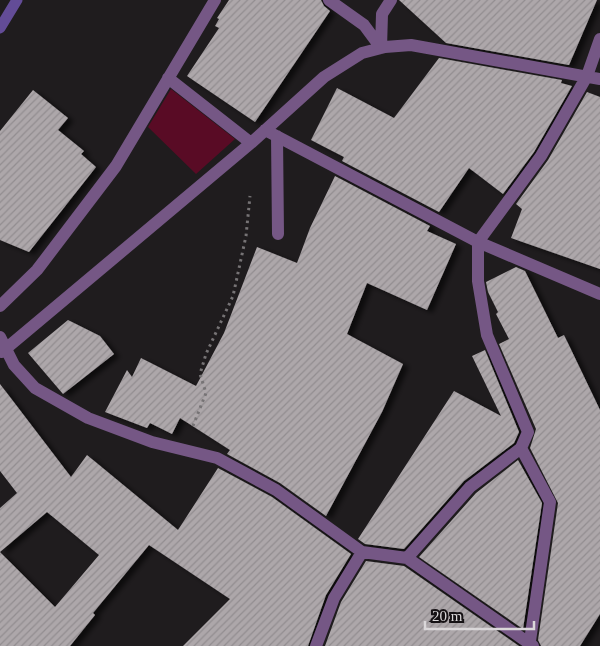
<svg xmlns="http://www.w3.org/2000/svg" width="600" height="646" font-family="'Times New Roman',serif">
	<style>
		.grass { fill: #590b25 }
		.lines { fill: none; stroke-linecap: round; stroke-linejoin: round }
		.stream { stroke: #634c97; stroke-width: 11 }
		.building { fill: url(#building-hatch); fill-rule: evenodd; filter: url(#shadow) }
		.path { stroke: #767375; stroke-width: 3; stroke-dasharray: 2.5 4; stroke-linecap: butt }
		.minor { stroke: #755785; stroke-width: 12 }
	</style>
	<defs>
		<pattern id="building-hatch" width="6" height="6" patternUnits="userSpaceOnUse" patternTransform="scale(1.25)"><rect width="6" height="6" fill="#ada7aa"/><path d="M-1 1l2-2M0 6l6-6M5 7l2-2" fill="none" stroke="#928d90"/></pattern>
		<filter id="shadow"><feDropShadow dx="5.5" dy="3" stdDeviation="2.5" flood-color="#0009"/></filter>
	</defs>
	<rect width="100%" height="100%" fill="#1f1c1e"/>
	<path class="grass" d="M171,89l64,50 -39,35 -48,-47z"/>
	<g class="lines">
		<path class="stream" d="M0,28l17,-28"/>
	</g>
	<path class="building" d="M229,0h92l3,6 6,5 -75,111 -68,-46 32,-48 -4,-2 4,-7 -2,-1z
		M399,0h198l-28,65 -123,-22z
		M439,58l123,22 -1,3 11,3 -38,66 -31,42 -34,-26 -30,44 -97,-51 2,-4 -33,-17 26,-52 57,30z
		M33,90l35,28 -10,12 26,21 -3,3 15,13 -67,85 -29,-12v-109z
		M587,92l13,5v172l-89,-31 11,-29 -6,-5 32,-44z
		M335,176l95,50 -3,5 29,13 -29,66 -60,-27 -20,51 56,30 -21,48 -56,104 -46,-33 -53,-29 3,-4 -50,-32 -8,16 -22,-11 -3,5 -42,-16 22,-42 5,7 9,-19 55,28 28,-53 33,-86 40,16 13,-35z
		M516,267l9,4 33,67 6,-3 36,75v204l-20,32h-39l-3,-6 20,-137 -28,-55 6,-19 -37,-85 10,-5 -13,-25 2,-2 -10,-20 -2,-10z
		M68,320l32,16 14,18 -51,40 -35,-41z
		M485,350l34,82 -5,11 -50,38 -60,68 -39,-5 -7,-5 96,-148 47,25 -29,-60z
		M0,384l71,93 16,-22 91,75 40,-62 54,29 79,57 -25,41 -18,51h-125l47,-47 -81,-54 -56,68 2,2 -25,31h-70v-138l17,-15 -17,-22zM47,512l52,43 -44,52 -55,-55z
		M518,460l24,43 -19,126 -104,-72 57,-64z
		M366,561l38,5 115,80h-194l16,-44z"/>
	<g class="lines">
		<path class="path" d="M193,426l13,-33 -6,-19 6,-20 27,-58 13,-60 4,-40"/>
		<path class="minor" d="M329,0l35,25 17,23
			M381,48l1,-34 9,-14
			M168,78l83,65
			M265,130l213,112 122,52
			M277,136l1,98
			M0,306l37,-36 79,-104 99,-166
			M0,337l14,28 21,23 53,30 64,24 65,16 59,32 86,62 45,6 63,-71 51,-39 7,-16 -41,-97 -9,-54v-39l63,-86 46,-80 13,-37
			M2,352l249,-209 73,-66 38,-24 23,-6 26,-2 189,34
			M521,448l29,54 -20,139
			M407,558l126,88
			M316,646l18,-48 28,-46"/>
	</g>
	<path d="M425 621v8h109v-8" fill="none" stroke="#dad7d9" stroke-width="2.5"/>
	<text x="432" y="621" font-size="15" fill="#dad7d9" stroke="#161215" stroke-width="4" paint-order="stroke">20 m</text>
</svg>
